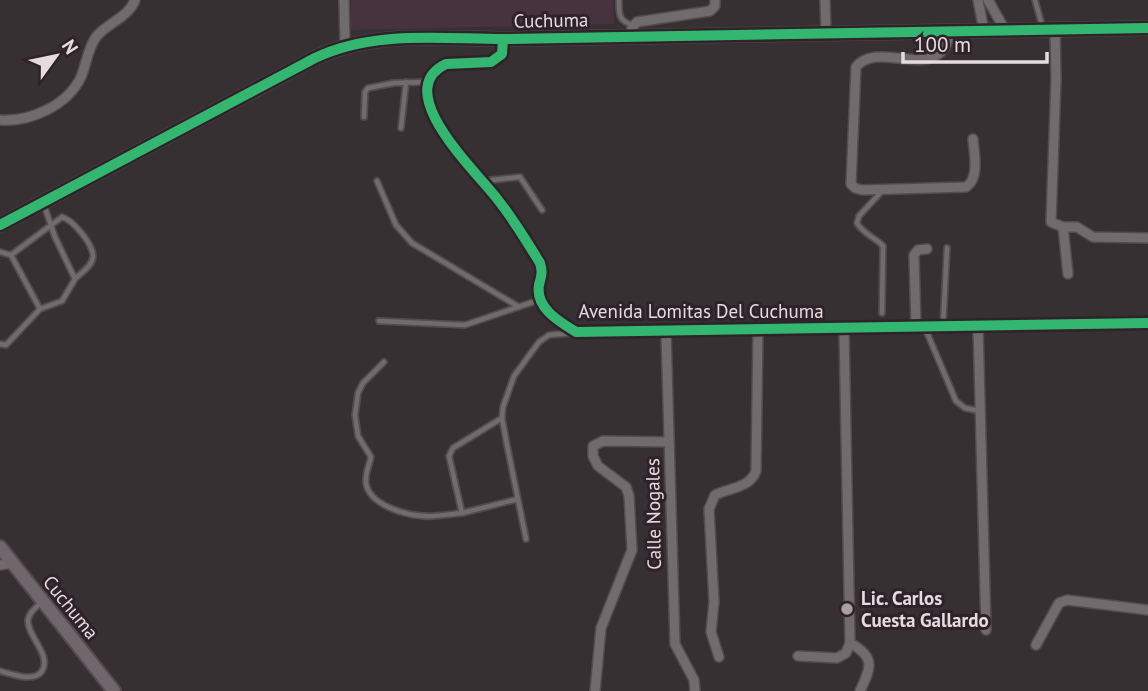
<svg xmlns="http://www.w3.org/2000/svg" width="1148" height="691" font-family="'PT Sans',sans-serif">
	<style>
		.built { fill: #46333d }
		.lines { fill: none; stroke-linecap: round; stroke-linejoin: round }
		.lane-casing { stroke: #524c4e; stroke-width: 8 }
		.street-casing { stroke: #524c4e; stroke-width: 12 }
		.secondary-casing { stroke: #524c4e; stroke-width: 16 }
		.lane { stroke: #706b6d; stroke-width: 4.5 }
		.street { stroke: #706b6d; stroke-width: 9 }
		.secondary { stroke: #6f676b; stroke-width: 12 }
		.cycleway-casing { stroke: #2f2228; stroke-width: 15 }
		.cycleway { stroke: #33b770; stroke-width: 10 }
		.poi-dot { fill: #a8a0a3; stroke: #2f2228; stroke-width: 2.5 }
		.labels { text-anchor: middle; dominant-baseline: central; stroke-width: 6; stroke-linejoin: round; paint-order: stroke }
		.street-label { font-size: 19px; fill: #e6dce0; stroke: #2f2228 }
		.poi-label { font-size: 19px; font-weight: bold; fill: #e6dce0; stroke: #2f2228; text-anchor: start }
	</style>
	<rect width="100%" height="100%" fill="#363033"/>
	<path class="built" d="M351,0h262l1,24 -263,6z"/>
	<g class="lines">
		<g class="lane-casing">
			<path id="lane" d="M619,0c0,14 -1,20 13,25
				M1035,0l8,29
				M364,117l1,-25 3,-4 26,-5 33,-1
				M401,128l5,-46
				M377,181l19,44 16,18 107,64
				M483,181l37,-4 22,33
				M0,252l11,3 29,54
				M11,255l51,-38c11,3 32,28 31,40 -1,9 -11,15 -18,22
				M882,313l1,-67c-8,-9 -20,-12 -26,-23l2,-7 24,-26
				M379,321l86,4 74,-25
				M943,326l4,-78
				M925,328l31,73 9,7 15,3
				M0,344l6,1 34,-36 22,-8 13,-22 -20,-42 -11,-32
				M384,362l-21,21 -5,10 -3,22 3,21 13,21c-2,9 -6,16 -5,26 3,22 39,32 58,33 12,1 26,-2 38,-3
				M502,418l-49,30 -4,8 13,57 56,-14
				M526,539l-19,-94 -5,-27 1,-11 11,-31 25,-34 10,-7 23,-2
				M0,671c11,3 34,12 42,0 10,-16 -15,-35 -14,-51 1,-8 8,-12 13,-18"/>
		</g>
		<g class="street-casing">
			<path id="street" d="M344,0l1,46
				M825,0l1,32
				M978,0l6,31
				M988,0l17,30
				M1055,30l1,49 -5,143 12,5 5,47
				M950,31c-1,5 -3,12 -5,16 -19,30 -69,-6 -89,20l-5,117 4,4 7,2 104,-3c14,-9 8,-33 7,-48
				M630,36l2,-8 5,-6 73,-11 5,-5v-6
				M503,39l-1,15 -11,8 -45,2c-57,27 32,109 52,136 16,20 29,42 42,63 3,9 1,14 -1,22 -4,23 21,37 37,47l572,-9
				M0,120c30,2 67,-14 81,-43 5,-12 7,-29 15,-40 11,-14 32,-19 39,-37
				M1063,227h14l16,10 55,1
				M978,326l8,304
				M916,327l-2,-72 4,-5 9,-1
				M666,332l9,312 19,36 1,11
				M0,565l12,-2
				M850,643c26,14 21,25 10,48
				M1036,645l23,-42 8,-3 81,10
				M798,656l39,2 9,-5 4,-10 -6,-314
				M719,657l-8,-25 3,-30 -5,-93 6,-14c14,-7 35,-7 41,-24l2,-141
				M595,691l6,-63 31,-78 -3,-54 -3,-9 -28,-21 -5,-10v-10l10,-5 66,1"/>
		</g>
		<g class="secondary-casing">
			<path id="secondary" d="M0,225l315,-167c58,-28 126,-19 188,-19l645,-11
				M0,547l114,144"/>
		</g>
		<use href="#lane" class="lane"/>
		<use href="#street" class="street"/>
		<use href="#secondary" class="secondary"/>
		<g class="cycleway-casing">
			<path id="cycleway" d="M503,39l-1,15 -11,8 -45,2c-57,27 32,109 52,136 16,20 29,42 42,63 3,9 1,14 -1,22 -4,23 21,37 37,47l572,-9
				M0,225l315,-167c58,-28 126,-19 188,-19l645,-11"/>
		</g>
		<use href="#cycleway" class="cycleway"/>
	</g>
	<circle class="poi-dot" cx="847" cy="609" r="7"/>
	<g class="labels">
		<g class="street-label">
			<text transform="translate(551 20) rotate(-1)">Cuchuma</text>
			<text x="701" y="311">Avenida Lomitas Del Cuchuma</text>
			<text transform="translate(653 514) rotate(-91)">Calle Nogales</text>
			<text transform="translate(71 607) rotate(51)">Cuchuma</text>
		</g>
		<g class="poi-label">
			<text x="861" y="598">Lic. Carlos<tspan x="861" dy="22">Cuesta Gallardo</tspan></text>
		</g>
	</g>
	<g transform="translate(56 56) rotate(57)" stroke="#2f2228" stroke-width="5" paint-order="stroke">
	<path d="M0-5L12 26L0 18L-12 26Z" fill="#e6dce0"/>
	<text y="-10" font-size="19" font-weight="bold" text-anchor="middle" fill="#e6dce0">N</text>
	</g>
	<path d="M903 52v10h144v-10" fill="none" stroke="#e6dce0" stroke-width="3.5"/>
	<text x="914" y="52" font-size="21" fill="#e6dce0" stroke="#2f2228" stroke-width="5" paint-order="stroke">100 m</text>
</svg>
